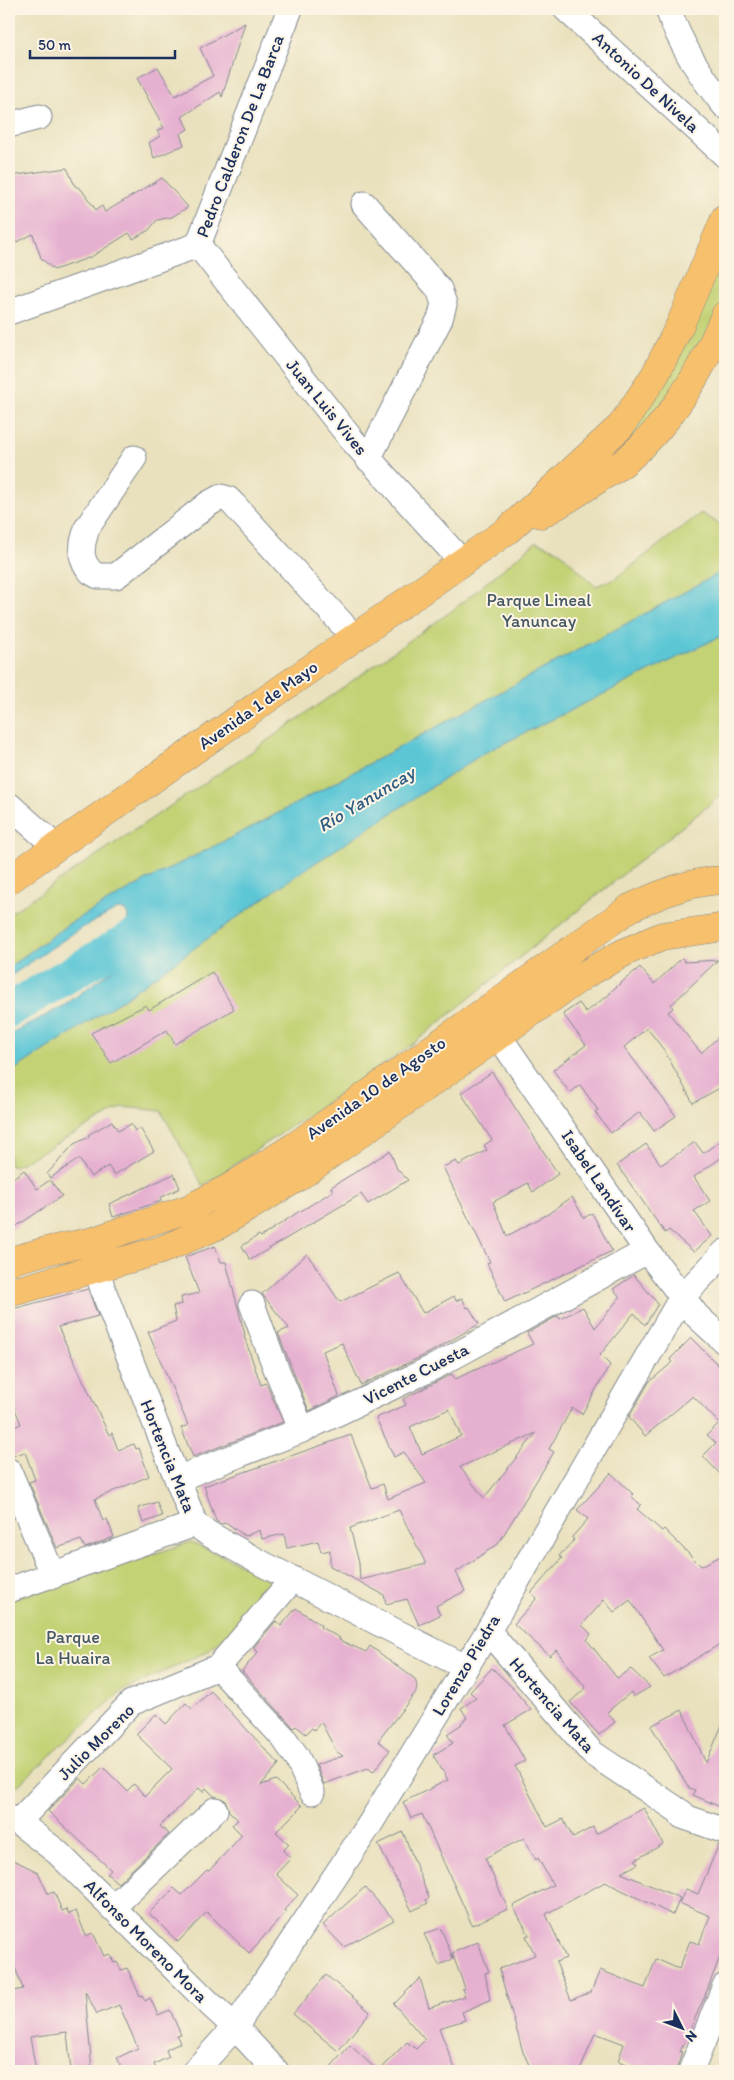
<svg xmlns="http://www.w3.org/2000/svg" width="734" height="2080" font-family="Itim,sans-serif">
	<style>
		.green { fill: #c3d274; stroke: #6f8069 }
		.water { fill: #5bc6d5; stroke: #3b7a9a }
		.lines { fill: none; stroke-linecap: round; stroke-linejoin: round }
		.river { stroke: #5bc6d5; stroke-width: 35 }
		.building { fill: #e6b0d0; fill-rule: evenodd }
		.minor-casing { stroke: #82888e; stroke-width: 27 }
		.major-casing { stroke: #82888e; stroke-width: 29 }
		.minor { stroke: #fff; stroke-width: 25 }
		.major { stroke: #f7c06c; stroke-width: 28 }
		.labels { text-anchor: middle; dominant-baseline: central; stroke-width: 4; stroke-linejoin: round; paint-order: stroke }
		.street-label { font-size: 18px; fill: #1b2f5e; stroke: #fcf5e5 }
		.park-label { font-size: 18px; fill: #455864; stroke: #fcf5e5 }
		.water-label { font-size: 19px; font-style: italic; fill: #2e5c82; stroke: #fcf5e5 }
	</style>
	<rect width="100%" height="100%" fill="#fcf5e5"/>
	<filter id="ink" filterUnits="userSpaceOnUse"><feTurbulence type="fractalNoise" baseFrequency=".02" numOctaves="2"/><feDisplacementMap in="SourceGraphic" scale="10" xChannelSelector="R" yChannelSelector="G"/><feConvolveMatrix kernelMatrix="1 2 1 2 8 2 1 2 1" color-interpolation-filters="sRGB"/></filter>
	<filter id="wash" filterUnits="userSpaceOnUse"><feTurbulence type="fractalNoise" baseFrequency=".0096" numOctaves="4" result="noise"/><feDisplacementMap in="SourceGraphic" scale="20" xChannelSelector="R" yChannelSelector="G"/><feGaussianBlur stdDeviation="1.12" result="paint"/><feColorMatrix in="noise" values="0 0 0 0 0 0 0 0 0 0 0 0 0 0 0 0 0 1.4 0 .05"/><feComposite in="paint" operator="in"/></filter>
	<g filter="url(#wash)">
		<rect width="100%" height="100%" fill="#e9e1bd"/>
		<path class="green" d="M725,227v80l-48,92 -116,102 62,-74z
			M701,513l24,14v43l-465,253 -113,57 -77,43 -61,44v-53l242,-162 202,-142 83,-68 22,8 37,36 18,-6z
			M725,634v158l-316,255 -206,139 -42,-75 -38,-4 -109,60 -5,-2v-92l110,-71 176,-126 189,-123z
			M191,1542l66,29 12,10 -2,11 -28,33 -29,25 -91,43 -103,94 -7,2v-189z"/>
		<path class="water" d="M725,570v64l-241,119 -189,123 -176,126 -110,71v-38l56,-30 60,-45 3,-45 -4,-5 -6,-1 -40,21 -69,47v-10l61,-44 77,-43 113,-57z"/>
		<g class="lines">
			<path class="river" d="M9,1010l160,-94"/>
		</g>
		<g id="blocks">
			<path class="building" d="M245,23l-23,74 -2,-5 -38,25 6,12 -8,5 4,11 -30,13 -5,-15 11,-7 -3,-5 7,-3 -27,-50 21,-11 17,29 38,-20 -13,-28z
				M67,168l8,18 6,3 15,21 6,-4 3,6 57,-34 26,29 -16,10 -15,3 -8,10 -16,9 -4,-6 -38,24 -37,13 -13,-12 -8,-24 -24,12v-70z
				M682,958l3,4 33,-2 -47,45 2,3 -5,4 33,41 24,-22v54l-32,18 -29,-53 -17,-22 -23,19 52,69 -22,15 -14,-19 -29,21 -16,-21 3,-2 -18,-25 -10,8 -17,-23 33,-25 -23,-31 16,-11 7,9 25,-19 -1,-1 30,-25 14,17z
				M212,972l22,37 -59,35 -8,-14 -56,33 -20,-30 55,-28 3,5z
				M492,1072l66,102 -25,18 -5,-9 -35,19 14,34 41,-22 24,-17 12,21 8,-5 20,38 -107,51 -18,-39 3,-1 -47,-95 13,-6 3,4 28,-15 -3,-5 8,-5 -31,-47z
				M112,1121l6,10 13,-7 4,7 5,-3 14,23 -40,24 -6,-9 -17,11 -12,-18 -29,19 -3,-4 27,-30 15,-7 -1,-2z
				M725,1138v17l-31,22 16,24 -16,10 18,25 -18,16 -25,-22 -4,3 -48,-68 29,-21 15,21 34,-23 8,11z
				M390,1151l7,18 11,11 -40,24 -7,-10 -111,66 -8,-14 17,-11 2,2 40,-27v1l32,-20 -2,-4z
				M24,1170l13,19 13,-9 12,16 -53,35v-50z
				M174,1174l6,14 -20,10 1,3 -48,16 -4,-13z
				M215,1246l6,16h5l19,73 -1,1 17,49 5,-2 17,39 -90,35 -12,-29 7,-3 -40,-93 28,-11 -3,-15 9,-2 -1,-7 18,-4 -14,-36z
				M307,1254l33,48 59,-29 24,40 31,-17 2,5 6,-3 5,10 2,-1 10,17 -50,29 -68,32 -19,-42 -19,8 16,45 -30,15 -31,-78 11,-5 -27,-34z
				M634,1275l24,29 -13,21 -11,-12 -34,42 10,10 -28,49 -10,-6 -23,41 5,3 -56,92 -42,28 9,19 -29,15 4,9 -21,10 -12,-26 -21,5 -2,-9 -54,-29v-16l-9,2 -3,-11 -31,7 -3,-14 -22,5 -2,-9 -15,6 -18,-13 -6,1 -5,-3 -12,-35 147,-51 21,53 11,-4 5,15 38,-16 -22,-31 -10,5 -18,-39 30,-13 -3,-6 49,-25 3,5 78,-35 -6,-11 31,-17 2,3 23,-12 12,21 25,-31 -7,-8zM449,1409l12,27 -39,18 -12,-27zM536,1433l-52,65 -24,-31zM399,1510l27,54 -66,16 -1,-17 -9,-35z
				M88,1289l10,27 -40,11 51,108 3,-2 6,17 16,-6 2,5 3,-1 10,28 -54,23 8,22 4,-2 7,18 -29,11 -4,-8 -24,8 -28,-66 6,-2 -10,-28 -16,5v-28l12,-5 -12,-30v-84z
				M691,1338l27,27 7,-8v122l-22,-23 13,-13 -9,-8 12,-12 -26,-27 -48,40 -16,-19 20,-35 24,-20 -3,-3z
				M611,1473l22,21 -2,2 10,9 -4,4 25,22 2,-2 37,37 24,-12v87l-61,37 -15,-20 14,-8 -33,-50 -16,12 -10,-12 -22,25 9,9 -4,6 30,38 14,-9 19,18 -17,10 -2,-5 -24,20 8,10 -16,13 -29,-33 16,-14 -30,-38 -6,6 -36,-32 23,-26 -6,-5 31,-35 -3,-2 15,-16 -2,-3 16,-18 -11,-9z
				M157,1502l5,14 -19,7 -5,-15z
				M296,1608l25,17 -1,2 20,11 -1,2 27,12 4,-6 45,33 2,7 -1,6 -38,49 12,9 -17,22 -5,-4 -44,16 -8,-19 27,-9 -7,-5 -15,-29 -7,8 -2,-2 -6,6 -10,-8 -2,2 -52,-57 16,-19 -5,-4 23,-27 5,5z
				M492,1668l20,19 19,23 -26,15 20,36 -10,5 32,61 16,-8 10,19 20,-11 3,7 48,-26 19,36 -28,16 3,4 -17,9 59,25 -7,17 -68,-33 -59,32 20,44 -10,4 15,38 20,-8 9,-22 45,18 11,-29 23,10 11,-28 9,3 11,-28 -31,-13 7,-14 12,5 21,-50 6,1v99l-21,54 -24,54h2l-6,19h-30l-28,-10 6,-17 -29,-11 -15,38h-48l-9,-19 -24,-83 36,-14 -9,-19 3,-1 -16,-29 40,-21 -15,-27 -2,2 -12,-22 -39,20 23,51 -36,16 -50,-111 -11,4 -8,-16 45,-22 -15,-25 20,-12 -6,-9 15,-10 -1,-1 6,-5 -6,-10 15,-10 -6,-6z
				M211,1691l68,73 -18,21 15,-5 26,26 -26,26 13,12 -6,7 8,7 -15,16 22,21 -14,15 2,2 -37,41 -42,-41 -29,30 -29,-29 25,-25 8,7 25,-25 2,1 33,-36 -10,-10 6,-5 -9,-9 -4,-11 -11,-4 -8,-8 -3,4 -4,-4 -39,38 9,8 -51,49 -11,-9 4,-4 -63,-59 32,-33 6,6 17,-17 24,24 7,-7 11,12 27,-27 -36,-35 20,-20 10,10 20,-21 6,6z
				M682,1710l24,53 19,-45v91l-32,-14 2,-5 -6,-2 -38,-62z
				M403,1832l26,66 -3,2 2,3 -16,8 -34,-67z
				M9,1858l29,14 10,22 6,-2 8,19 4,-2 3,5 7,-3 10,25 7,-3 11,23 6,-2 4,9 3,-1 4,8 6,-2 13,28 2,-1 3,6 5,-3 8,17 12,-5 11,25 -4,1 3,7 -14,7 3,7 -15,7 3,7h-33l-7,-13 21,-10 -19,-43 -22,9 -12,-23 7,80h-21l-4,-39 -37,5 6,34h-24l-3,-16v-63l14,-3 -14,-38z
				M365,1887l29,33 -50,27 -21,-22z
				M441,1928l12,31 -14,6 -15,-31z
				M478,1942l11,30 -4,1 5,27 -28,12 3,8 -26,8 17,43h-129l23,-26 28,26 29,-29 9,7 9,-9 -31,-36 26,-26 9,30 36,-12 -3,-7 3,-1 -13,-35z
				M326,1975l44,37 -32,39 -45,-37z"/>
		</g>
	</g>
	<g filter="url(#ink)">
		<use href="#blocks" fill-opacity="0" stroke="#82888e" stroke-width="1"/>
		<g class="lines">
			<g class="minor-casing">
				<path id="minor" d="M566,9l159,146
					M668,9c13,37 32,67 57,97
					M9,125l30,-8
					M364,204l75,85 5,15 -4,15 -72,140
					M198,245l154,195 111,123
					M9,312l189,-67 92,-236
					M134,458l-47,70 -4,14 -1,13 3,9 6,8 7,4h18l92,-72 13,-7 7,2 6,6 121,133
					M9,805l46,41
					M487,1019l160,232 50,65 28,26
					M95,1248l2,21 6,21 92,234 14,10 54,30 202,103
					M252,1304l23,62 27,64
					M9,1471l44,105
					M177,1479l125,-49 134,-64 211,-115
					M9,1590l186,-66
					M488,1631l104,122 90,60v3l43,15
					M218,1667l65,70 14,20 15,35
					M9,1818l9,4 39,30 153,152 25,23 41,44
					M18,1822l113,-119 87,-36 75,-88
					M112,1908l103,-98
					M195,2071l40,-44 135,-203 118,-193 194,-334 43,-45
					M691,2071l34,-85"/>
			</g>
			<g class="major-casing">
				<path id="major" d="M541,514c22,-11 41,-24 62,-38 8,-5 17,-10 25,-17 44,-38 75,-90 97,-144
					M9,880l499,-350 113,-104 34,-51 25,-50 45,-107
					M9,1261l41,-11 44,-9 25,-9 69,-23 41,-21 66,-42 335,-238c32,-15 60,-27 95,-28
					M9,1293l152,-43 56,-24 80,-48 287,-203 41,-23 37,-16 63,-9"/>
			</g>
			<use href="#minor" class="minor"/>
			<use href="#major" class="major"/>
		</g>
	</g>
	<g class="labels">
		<g class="street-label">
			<text transform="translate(646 82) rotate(43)">Antonio De Nivela</text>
			<text transform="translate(240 136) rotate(-69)">Pedro Calderon De La Barca</text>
			<text transform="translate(327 407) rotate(51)">Juan Luis Vives</text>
			<text transform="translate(258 705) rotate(-35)">Avenida 1 de Mayo</text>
			<text transform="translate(376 1088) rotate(-35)">Avenida 10 de Agosto</text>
			<text transform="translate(599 1181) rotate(56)">Isabel Landívar</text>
			<text transform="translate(416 1374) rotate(-27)">Vicente Cuesta</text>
			<text transform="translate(168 1456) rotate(68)">Hortencia Mata</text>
			<text transform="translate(466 1665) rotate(-59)">Lorenzo Piedra</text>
			<text transform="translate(552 1705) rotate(49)">Hortencia Mata</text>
			<text transform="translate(96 1742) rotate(-45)">Julio Moreno</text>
			<text transform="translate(146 1941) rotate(45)">Alfonso Moreno Mora</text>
		</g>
		<g class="park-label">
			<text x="539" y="600">Parque Lineal<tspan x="539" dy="21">Yanuncay</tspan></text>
			<text x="73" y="1637">Parque<tspan x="73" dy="21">La Huaira</tspan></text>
		</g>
		<g class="water-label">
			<text transform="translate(366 799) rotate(-31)">Río Yanuncay</text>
		</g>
	</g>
	<rect width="734" height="2080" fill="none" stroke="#fcf5e5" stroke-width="30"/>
	<g transform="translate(682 2028) rotate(132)" stroke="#fcf5e5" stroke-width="4" paint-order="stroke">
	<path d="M0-4L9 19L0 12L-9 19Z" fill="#1b2f5e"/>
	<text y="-8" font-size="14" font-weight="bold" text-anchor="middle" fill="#1b2f5e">N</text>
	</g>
	<path d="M30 50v8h145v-8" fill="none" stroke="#1b2f5e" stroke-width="2.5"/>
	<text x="38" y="50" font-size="15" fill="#1b2f5e" stroke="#fcf5e5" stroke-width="4" paint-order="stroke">50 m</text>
</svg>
